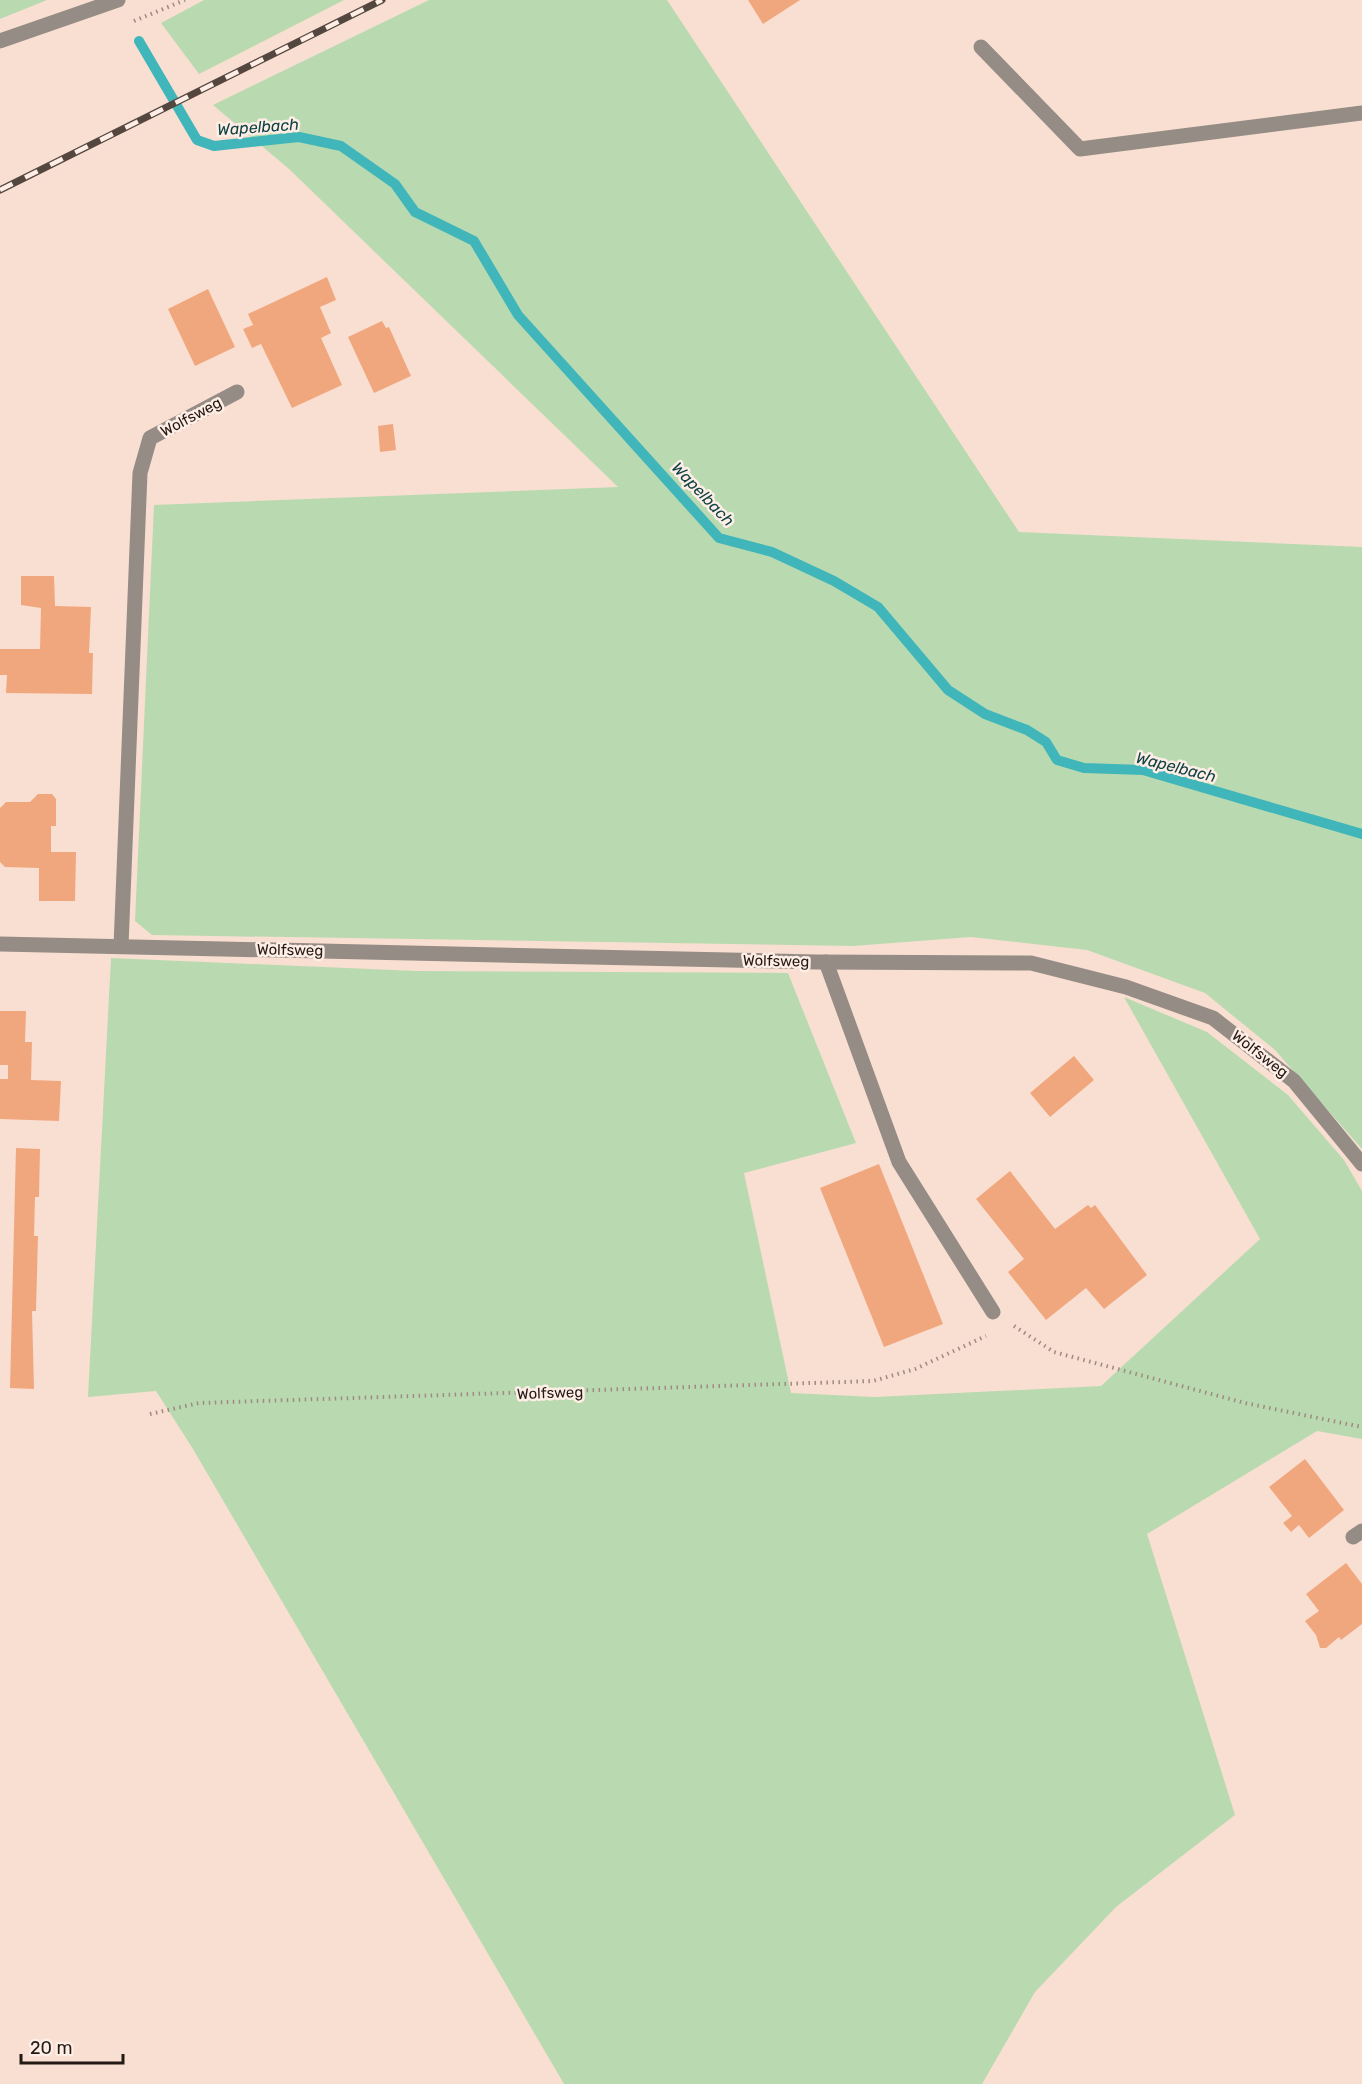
<svg xmlns="http://www.w3.org/2000/svg" width="1362" height="2084" font-family="Rubik,sans-serif">
	<style>
		.green { fill: #b9dab1 }
		.lines { fill: none; stroke-linecap: round; stroke-linejoin: round }
		.stream { stroke: #40b6ba; stroke-width: 10 }
		.building { fill: #f1a77e }
		.path { stroke: #9e8b81; stroke-width: 4; stroke-dasharray: 1.5 4.5; stroke-linecap: butt }
		.service { stroke: #958c85; stroke-width: 15 }
		.minor { stroke: #958c85; stroke-width: 15 }
		.tertiary { stroke: #958c85; stroke-width: 15 }
		.rail-casing { stroke: #544740; stroke-width: 7 }
		.rail { stroke: #feeee6; stroke-width: 4.5; stroke-dasharray: 14; stroke-linecap: butt }
		.labels { text-anchor: middle; dominant-baseline: central; stroke-width: 5; stroke-linejoin: round; paint-order: stroke }
		.street-label { font-size: 15px; fill: #231a15; stroke: #feeee6 }
		.water-label { font-size: 16px; font-style: italic; fill: #0e4345; stroke: #feeee6 }
	</style>
	<rect width="100%" height="100%" fill="#f9dfd1"/>
	<path class="green" d="M0,0h47l-47,19z
		M204,0h140l-145,74 -38,-51z
		M429,0h238l352,532 343,15v602l-87,-99 -70,-57 -118,-43 -116,-13 -118,9 -701,-11 -17,-14 19,-416 464,-18 -329,-318 -76,-64z
		M111,958l305,13 372,2 68,170 -112,30 47,220 84,4 226,-11 159,-147 -136,-242 83,35 81,63 56,65 18,31v248l-45,-8 -170,103 88,281 -119,92 -81,85 -53,92h-418l-371,-635 -37,-58 -68,6z"/>
	<g class="lines">
		<path class="stream" d="M139,41l58,99 17,6 85,-9 42,9 54,38 20,28 59,29 44,74 201,223 53,14 62,29 44,26 70,83 37,24 42,16 19,12 11,18 27,8 59,2 219,64"/>
	</g>
	<path class="building" d="M748,0h52l-37,24z
		M327,277l9,23 -16,7 11,26 -10,5 21,47 -50,23 -31,-64 -9,4 -9,-19 10,-4 -5,-11z
		M208,289l27,58 -40,19 -27,-57z
		M382,321l4,7 3,-1 22,49 -37,17 -26,-56z
		M393,424l3,26 -16,2 -2,-26z
		M21,576h33l1,30 36,1 -2,46h4l-1,41 -86,-1 1,-18h-7v-26h40l1,-41 -20,-3z
		M38,794h14l4,5v27h-5v26h25l-1,49h-36v-33l-34,-1 -5,-5v-54l6,-6h24z
		M0,1011h26l-1,31h7l-1,38 30,1 -2,40 -59,-2v-40h8v-14h-8z
		M1074,1056l20,24 -44,37 -20,-24z
		M16,1148l24,1 -1,48h-4l-1,39h4l-2,75h-4l2,78 -24,-1z
		M879,1164l64,160 -59,23 -64,-159z
		M1010,1171l45,58 33,-24 3,3 4,-3 52,70 -43,34 -18,-21 -40,32 -38,-48 16,-13 -48,-60z
		M1305,1459l39,51 -35,28 -10,-13 -8,7 -8,-9 9,-7 -23,-29z
		M1346,1563l16,21v40l-21,16 -2,-3 -13,11h-6l-4,-13 -11,-14 14,-10 -13,-17z"/>
	<g class="lines">
		<path class="path" d="M134,21l51,-21
			M1014,1326l40,26 191,51 117,24
			M150,1414l49,-11 674,-22 42,-12 71,-33"/>
		<path class="service" d="M981,47l99,102 282,-36
			M121,946l19,-473 10,-35 87,-46
			M826,962l73,200 94,150
			M1353,1537l9,-6"/>
		<path class="minor" d="M0,944l816,18 215,1 95,24 87,31 81,63 68,83"/>
		<path class="tertiary" d="M0,41l118,-41"/>
		<g class="rail-casing">
			<path id="rail" d="M0,190l382,-190"/>
		</g>
		<use href="#rail" class="rail"/>
	</g>
	<g class="labels">
		<g class="street-label">
			<text transform="translate(191 417) rotate(-28)">Wolfsweg</text>
			<text transform="translate(290 950) rotate(1)">Wolfsweg</text>
			<text transform="translate(776 961) rotate(1)">Wolfsweg</text>
			<text transform="translate(1260 1054) rotate(38)">Wolfsweg</text>
			<text transform="translate(550 1393) rotate(-2)">Wolfsweg</text>
		</g>
		<g class="water-label">
			<text transform="translate(258 127) rotate(-4)">Wapelbach</text>
			<text transform="translate(703 494) rotate(46)">Wapelbach</text>
			<text transform="translate(1176 767) rotate(14)">Wapelbach</text>
		</g>
	</g>
	<path d="M21 2054v9h102v-9" fill="none" stroke="#231a15" stroke-width="3"/>
	<text x="30" y="2054" font-size="18" fill="#231a15" stroke="#feeee6" stroke-width="4.5" paint-order="stroke">20 m</text>
</svg>
